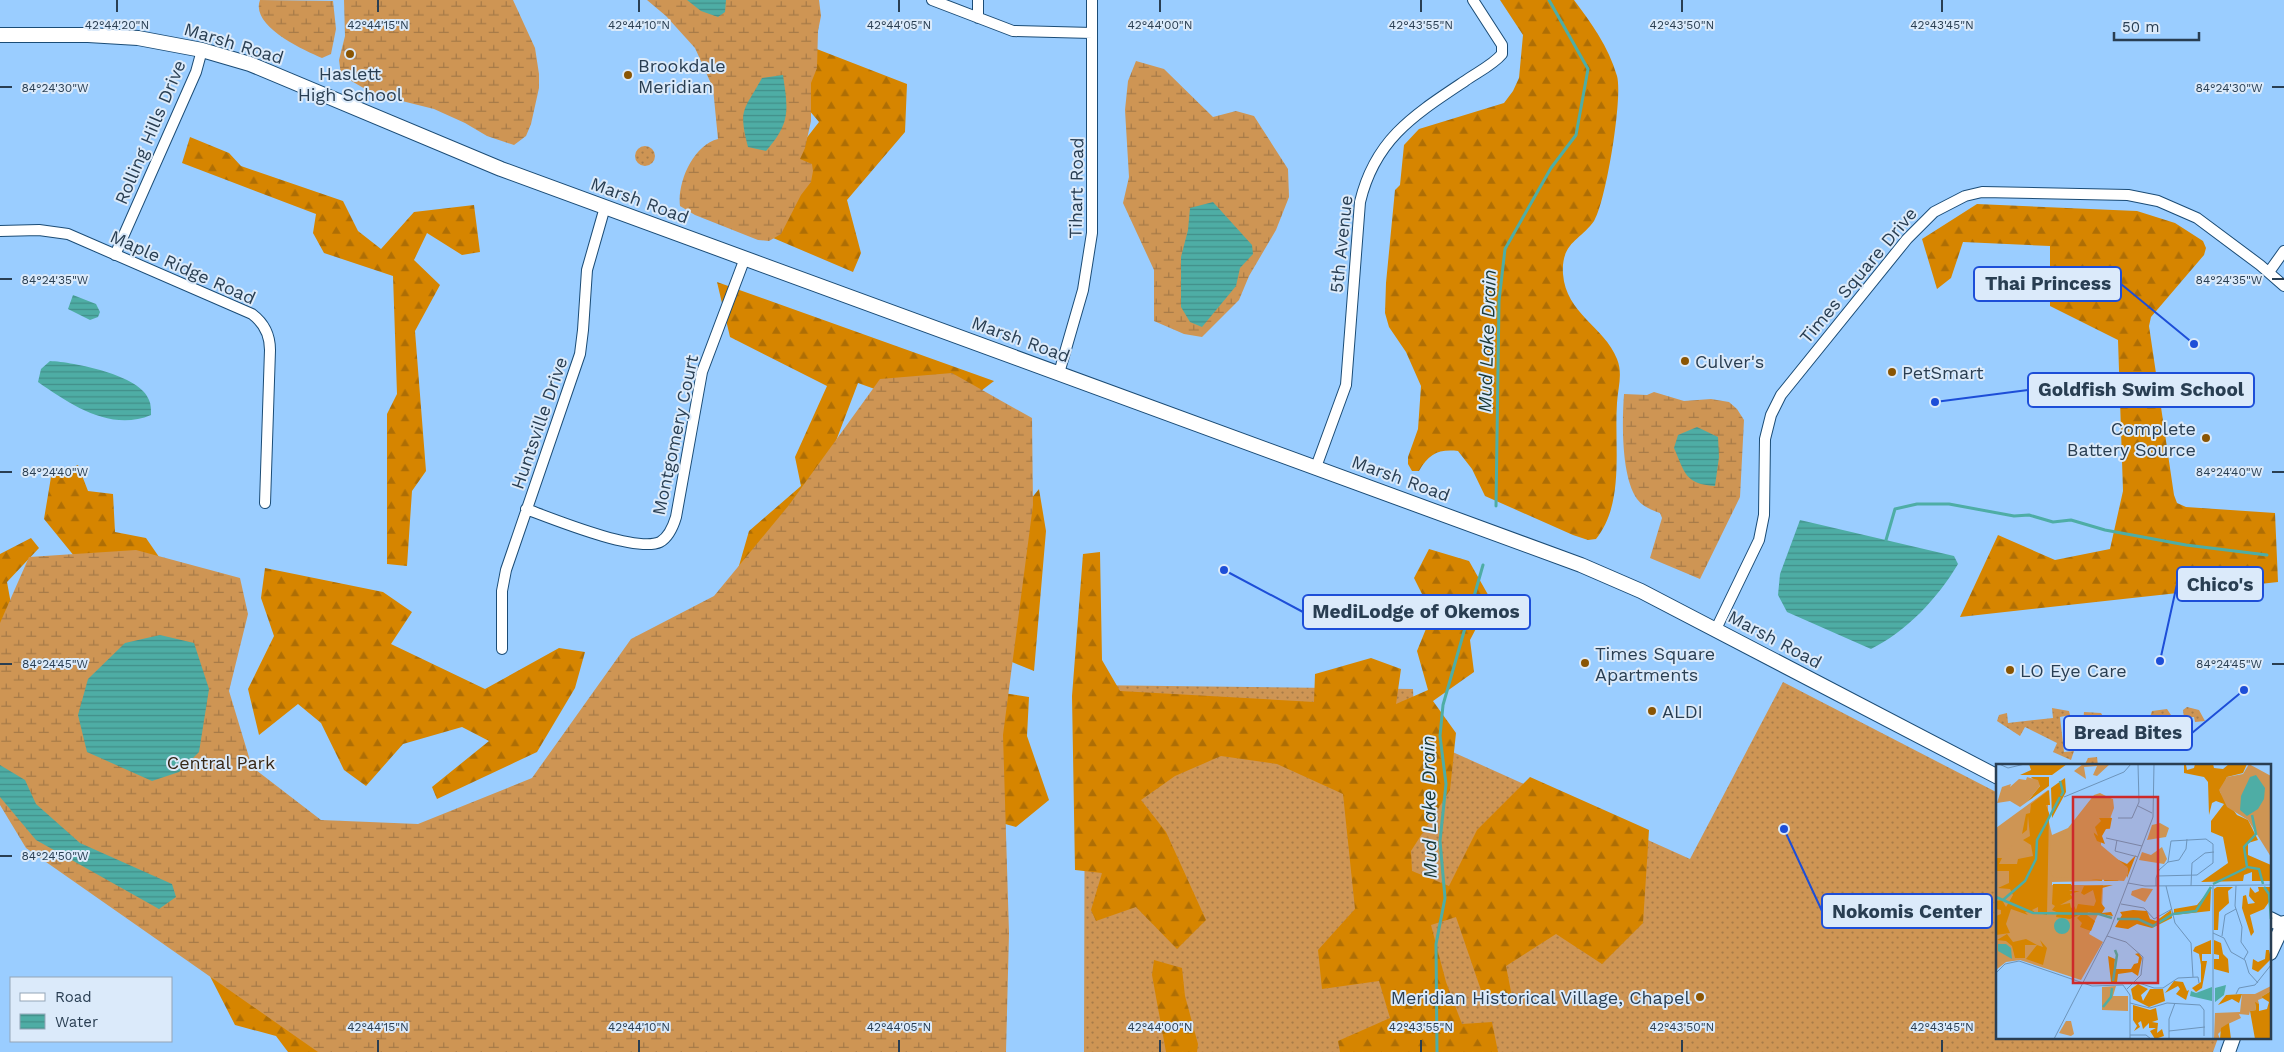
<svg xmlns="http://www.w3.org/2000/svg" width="2284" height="1052" font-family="'Work Sans',sans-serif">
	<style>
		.grass { fill: url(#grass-dots) }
		.forest { fill: url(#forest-firs) }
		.wetland { fill: url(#wetland-marsh) }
		.water { fill: url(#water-rules) }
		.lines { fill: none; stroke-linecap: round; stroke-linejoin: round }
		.stream { stroke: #4eada5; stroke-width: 3 }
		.street-casing { stroke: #1b4c76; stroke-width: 12 }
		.secondary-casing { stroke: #1b4c76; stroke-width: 16 }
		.street { stroke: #fff; stroke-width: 10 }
		.secondary { stroke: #fff; stroke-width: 14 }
		.ticks { fill: none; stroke: #293e52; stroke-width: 2 }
		.poi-dot { fill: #8a5503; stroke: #dbeafa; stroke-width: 2 }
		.labels { text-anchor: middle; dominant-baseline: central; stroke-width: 4; stroke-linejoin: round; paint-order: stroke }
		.street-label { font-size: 18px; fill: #293e52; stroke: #dbeafa }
		.poi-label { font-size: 18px; fill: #293e52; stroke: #dbeafa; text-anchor: start }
		.park-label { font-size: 18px; fill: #372817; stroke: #dbeafa }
		.water-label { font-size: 19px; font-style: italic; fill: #1a3835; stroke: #dbeafa }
		.inset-river { fill: none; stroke: #4eada5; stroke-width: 2.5 }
		.inset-road { fill: none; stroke: #6d94ba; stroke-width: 1 }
		.view { fill: #cd292a; fill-opacity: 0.15; stroke: #cd292a; stroke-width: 2.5 }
		.inset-edge { fill: none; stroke: #293e52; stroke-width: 2.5 }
		.ticks-label { font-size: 12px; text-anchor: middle; fill: #293e52; stroke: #dbeafa; stroke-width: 4; stroke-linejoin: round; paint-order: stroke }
		.leader { fill: none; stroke: #1d4ed8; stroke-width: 2 }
		.callout-dot { fill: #1d4ed8; stroke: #dbeafa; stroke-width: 2 }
		.callout { fill: #dbeafa; stroke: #1d4ed8; stroke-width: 2 }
		.callout-label { font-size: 19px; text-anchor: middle; font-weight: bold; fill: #293e52 }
	</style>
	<defs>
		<pattern id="grass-dots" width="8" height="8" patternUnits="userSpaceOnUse" patternTransform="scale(1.25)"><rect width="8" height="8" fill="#ce9554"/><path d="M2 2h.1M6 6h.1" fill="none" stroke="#a77b48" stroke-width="1.8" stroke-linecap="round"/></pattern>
		<pattern id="forest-firs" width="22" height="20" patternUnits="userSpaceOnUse" patternTransform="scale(1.25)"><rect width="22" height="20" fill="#d68500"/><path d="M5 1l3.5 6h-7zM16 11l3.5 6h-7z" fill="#ae6e05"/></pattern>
		<pattern id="wetland-marsh" width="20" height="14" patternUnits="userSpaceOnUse" patternTransform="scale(1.25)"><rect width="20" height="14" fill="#ce9554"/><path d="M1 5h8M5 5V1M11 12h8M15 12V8" fill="none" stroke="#a77b48"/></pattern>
		<pattern id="water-rules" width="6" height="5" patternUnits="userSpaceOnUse" patternTransform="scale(1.25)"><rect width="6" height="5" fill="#4eada5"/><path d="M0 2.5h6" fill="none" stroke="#418e89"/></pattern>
	</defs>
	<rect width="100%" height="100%" fill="#9acdff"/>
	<path class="grass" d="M635 156a10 10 0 1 1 20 0a10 10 0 1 1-20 0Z
		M1783,682l215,111v245h220l-5,14h-1129l1,-367 328,4 2,46 275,124z
		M2187,707l12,3 6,11 -10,1 -1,-5 -10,1 -1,-8z
		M2052,708l17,3 1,4 -10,2 4,35 10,-1 -3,9 -18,-8 4,-9 -32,-16 -5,9 -23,-15 2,-6 8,-2 1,10 45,-5z
		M2167,709l4,6 -21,2 2,-6z
		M2084,712l17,1 4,7 -22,2z
		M2097,757l1,9h-14l4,-8z"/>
	<path class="forest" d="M1500,0h74c18,24 34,46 43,76 6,21 -11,126 -23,145 -14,20 -33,21 -31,53 3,40 41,52 54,85 6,15 1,28 0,44 -3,44 8,100 -21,136l-8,1 -15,-5 -88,-39 -13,-27 -14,-18c-20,-2 -29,3 -39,20h-7l-4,-7v-7l10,-28 3,-43 -15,-34 -17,-25 -4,-14 1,-30 9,-93 5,-5 4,-40 15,-16 85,-26 9,-12 6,-13 4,-43z
		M809,46l98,38 -2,48 -58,68 14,53 -8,19 -101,-43 53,-89 14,-18 -16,-19z
		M190,137l39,16 12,13 102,35 15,30 23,18 33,-37 60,-7 6,47 -18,3 -35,-22 -13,27 26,25 -25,46 11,140 -14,20 -5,75 -20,-2v-150l10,-20 -4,-118 -69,-23 -11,-20 3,-19 -134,-51z
		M1977,204l160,7 38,12 28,18 3,7 -2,7 -53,62 -2,9 25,169 3,8 9,4 89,6 3,69 -318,35 38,-82 57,25 55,-11 13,-58 -5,-151 -68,-34v-60l-87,-4 -12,36 -14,11 -15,-50z
		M717,282l277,99 -21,16 -51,9 -64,-23 -38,100 180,54 39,-48 7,42 -12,140 -44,-18 -6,37 45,7 -2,39 22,64 -33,27 -36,-10 -248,-227 17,-59 52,-45 -6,-29 32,-71 -97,-49z
		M78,465l10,26 25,3 2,38 31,6 22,32 -89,-8 -35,-43 7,-42z
		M31,538l8,10 -32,34 12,66 -19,45v-139z
		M1429,549l40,12 22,39 -21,40 4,32 -41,29 23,32 -6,57 -39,61 1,20 37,15 28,-56 53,-53 119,53 -6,93 -41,41 -46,-30 -50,32 7,36 -29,-3 -28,-82 -25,8 15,57 16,42 30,-2 6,30h-158l-2,-11 52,-23 -11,-37 -57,8 -4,-39 37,-41 -12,-115 -66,-30 -56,-8 -46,20 -34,24 25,32 40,88 -29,29 -41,-42 -40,14 -5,-11 11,-37 -27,-3 -3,-174 11,-142 17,-2 2,108 18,31 194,11 1,-28 56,-16 30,11 -5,35 32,-14 -11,-39 15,-37 -18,-36z
		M265,568l118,24 29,20 -21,32 94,45 74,-41 26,4 -10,36 -38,64 -100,47 -5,-12 57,-46 -27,-14 -59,17 -37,42 -22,-16 -23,-47 -23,-19 -39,31 -11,-46 26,-53 -13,-38z
		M193,943l142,109h-47l-12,-16 -41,-11z
		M1154,960l28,8 3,28 13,48 -1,8h-31l-14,-77z"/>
	<path class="wetland" d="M260,0l73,1 3,28 -5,25 -9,4c-19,-8 -72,-32 -62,-58z
		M344,0h169l22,48 4,26v14l-8,36 -5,12 -12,9 -27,-9 -22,-13 -31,-14 -60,-15 -33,-19 -2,-15 6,-24z
		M647,0h172l2,16 -3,15 -1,37 -6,15v38l-6,27 -5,11 12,5 1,7 -2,11 -10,13 -20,39 -12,7 -11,-1 -63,-25 -15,-9c-3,-23 13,-61 38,-67l-5,-51 -18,-40 -29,-32z
		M1136,61l28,8 49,48 23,-6 18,5 34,53 1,28 -13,33 -27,46 -10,24 -37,37 -18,-3 -30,-13v-51l-31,-67 6,-26 -4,-67 3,-29z
		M952,373l80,45 1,87 -30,230 6,198 -3,119h-688l-292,-204 -26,-43v-182l29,-66 107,-7 104,28 8,36 -19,77 23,76 69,53 97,4 114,-46 99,-139 83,-43 75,-91 91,-126z
		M1654,392l30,9 27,-2 18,3 8,7 7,11 -4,77 -40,82 -50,-21 12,-40 -2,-5c-8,-3 -17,-6 -23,-14 -16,-23 -15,-77 -13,-105l23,1z"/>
	<path class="water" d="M687,0h39l-1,12 -7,5 -17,-6z
		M783,75c5,35 8,48 -17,76l-18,-4c-10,-39 -4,-36 14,-69z
		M1213,202l39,43 1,9 -13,14 -4,18 -34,41 -12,-5 -9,-15v-50l7,-27 2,-22z
		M73,295l23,9 4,8 -2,5 -8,3 -22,-11z
		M50,361c23,1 91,14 99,39 2,4 2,10 2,15 -40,17 -80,-10 -113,-33l3,-13z
		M1697,427l21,10 1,20 -4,29c-30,-2 -30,-13 -41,-38l4,-13z
		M1800,520l154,36 4,8c-20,34 -52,68 -87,85l-84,-37 -9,-17 2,-21z
		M160,635l34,8 15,46 -10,63 -20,20 -27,9 -65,-29 -9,-37 10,-36 37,-36z
		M0,765l25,15 11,24 44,39 92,41 4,13 -17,12 -123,-69 -36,-43z"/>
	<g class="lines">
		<path class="stream" d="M1496,506l3,-205 6,-52 46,-81 25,-33 12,-66 -39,-69
			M1886,540l9,-31 22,-5h32l65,12 15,-1 24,7 18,-2 34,10 81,15 81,10
			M1437,1052l-1,-108 9,-46 -5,-57 6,-57 -6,-48 3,-31 40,-140"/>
		<g class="street-casing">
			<path id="street" d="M932,0l81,31 79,2
				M978,18v-18
				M0,231l39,-1 29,4 184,80c12,9 18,20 18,36l-5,153
				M115,255l81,-183 6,-22
				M2269,272l15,-21
				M1059,373l24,-83 9,-57v-233
				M1316,467l30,-82 14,-183c15,-63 54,-87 105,-121 11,-8 28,-16 37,-27v-9l-29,-45
				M526,509c27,10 110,44 134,33 9,-5 13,-15 16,-25l26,-145 43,-114
				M1716,629l43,-89 5,-25 1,-76 6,-24 10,-20 126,-156 27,-27 31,-16 17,-4 146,3 30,6 39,17 63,47 24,21
				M502,649v-58l4,-21 74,-216 3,-24 4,-60 18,-63"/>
		</g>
		<g class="secondary-casing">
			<path id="secondary" d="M0,35h88l50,3 64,12 48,14 251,105 1080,396 60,26 357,186
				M2270,919l14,7
				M2270,953l14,-30
				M2228,1052l5,-14"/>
		</g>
		<use href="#street" class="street"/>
		<use href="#secondary" class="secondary"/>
	</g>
	<path class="ticks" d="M117,0v12M378,0v12M639,0v12M899,0v12M1160,0v12M1421,0v12M1682,0v12M1942,0v12M0,87h12M2272,87h12M0,279h12M2272,279h12M0,472h12M2272,472h12M0,664h12M2272,664h12M0,856h12M378,1040v12M639,1040v12M899,1040v12M1160,1040v12M1421,1040v12M1682,1040v12M1942,1040v12"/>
	<g class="poi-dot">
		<circle cx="350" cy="54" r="5"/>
		<circle cx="628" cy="75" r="5"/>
		<circle cx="1685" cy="361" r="5"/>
		<circle cx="1892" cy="372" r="5"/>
		<circle cx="2206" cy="438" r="5"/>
		<circle cx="1585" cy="663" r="5"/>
		<circle cx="2010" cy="670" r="5"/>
		<circle cx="1652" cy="711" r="5"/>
		<circle cx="1700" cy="997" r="5"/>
	</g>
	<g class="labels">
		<g class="street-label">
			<text transform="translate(234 43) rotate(17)">Marsh Road</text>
			<text transform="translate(150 132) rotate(-67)">Rolling Hills Drive</text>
			<text transform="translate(1076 188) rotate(-89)">Tihart Road</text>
			<text transform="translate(640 200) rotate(20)">Marsh Road</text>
			<text transform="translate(1341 244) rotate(-84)">5th Avenue</text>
			<text transform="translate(183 267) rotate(24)">Maple Ridge Road</text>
			<text transform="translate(1858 275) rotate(-50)">Times Square Drive</text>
			<text transform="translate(1021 339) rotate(20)">Marsh Road</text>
			<text transform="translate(539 423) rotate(-71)">Huntsville Drive</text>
			<text transform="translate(675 435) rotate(-78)">Montgomery Court</text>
			<text transform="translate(1401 478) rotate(20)">Marsh Road</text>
			<text transform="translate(1775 639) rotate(28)">Marsh Road</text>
		</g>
		<g class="poi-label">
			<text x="638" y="65">Brookdale<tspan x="638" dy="21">Meridian</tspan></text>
			<text x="350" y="73" text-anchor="middle">Haslett<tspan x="350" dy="21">High School</tspan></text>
			<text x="1695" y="361">Culver's</text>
			<text x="1902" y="372">PetSmart</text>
			<text x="2196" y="428" text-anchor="end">Complete<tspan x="2196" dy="21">Battery Source</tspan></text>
			<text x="1595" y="653">Times Square<tspan x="1595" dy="21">Apartments</tspan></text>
			<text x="2020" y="670">LO Eye Care</text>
			<text x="1662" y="711">ALDI</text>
			<text x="1690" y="997" text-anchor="end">Meridian Historical Village, Chapel</text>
		</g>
		<g class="park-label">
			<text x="221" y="762">Central Park</text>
		</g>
		<g class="water-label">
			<text transform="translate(1487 341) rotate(-88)">Mud Lake Drain</text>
			<text transform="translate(1429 807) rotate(-91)">Mud Lake Drain</text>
		</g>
	</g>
	<g transform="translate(1996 764)">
		<rect width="275" height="275" fill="#9acdff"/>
		<path d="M87,0h27l-13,12 -4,-1 4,-9 -13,1 2,12 -12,-8zM52,26v28l4,17 16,-7 26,-33 6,-2 12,6 -2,30h-9v52l-49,1v3h51l-1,27h-3l-10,22 14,8 -22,38 -61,-20 -14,2 -10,8v-142zM275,222v5l-10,6 2,1 -5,2 1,4 -4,-1 1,7 -6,1 -1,4 -10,-1 2,4 -13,6 -10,10 2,5h-6l1,-26 25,-1 2,-18h13zM70,257h5l3,13 -3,2 -12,-3z" fill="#ce9554"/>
		<path d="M33,0h38l-15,11h-32l11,-5zM188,0h5l-3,1 1,5 7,-2 1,-4h18l1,4 9,1 6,-5h18l-4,9 -16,4 -7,15 17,23 11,5 10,20 -10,3v12l23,10v16h-19v-9l-8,3 -1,6 -42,1 27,-19 -5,-26 -12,-5v-11l13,-17 -8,-3 -4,2 -3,12 -1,-33 -4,-5 -20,-4zM35,13h18v9l-22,16 13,-16zM69,14l1,14 -14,26 -1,-30zM53,26l1,15h-4l3,8 -2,102 -9,-2v-6l-6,3 4,3 -11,-1 3,3 -17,-6 -5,15 4,9 -14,2v-19l5,-2v-4l-5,-1v-8l6,-1 4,7 7,-12 -3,-6 -12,-1 11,-5v-12h-13v-13h6l-3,6h18l1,-5 15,-3 -2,-11 -8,-5 7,-4 -2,-20 -1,14 -5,4 4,-20 4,-1 1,-9zM103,54h13l-2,10 -4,1 -4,7 3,8 -8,-3 -4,-9 5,4 -3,-9 6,-6zM140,91l-9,23v-11l-8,-3 -4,14 4,3h-15l1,-4h-3v4l-11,-2 19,-23 17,8zM57,120h18l2,5 -4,2h11l-10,3 3,4 -13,7 10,-2 1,5 3,-2 2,4 2,-6 16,2 2,-5 -3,-11 -9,5 -3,-2 3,-7 29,-1 -11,3 -1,15 4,5 -3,5 9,-1 2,4 -25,-4 -1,3 8,6 -4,10 -11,-4 2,-4 -5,-5 6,-5 -13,6 -14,-2 1,-4 6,2 -11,-5 3,-4 -3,-2zM221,123h16l-5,4 1,12 -10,9 -1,18h-4v-41zM254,123l5,6 4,-2 -1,-4h13v12l-7,10 -14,6 4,17 -3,4 -9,-28 1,-12 3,-1 2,9 7,-1 -6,-7zM215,124l-1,23 -36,4v-6l23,-4zM137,146l14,1 3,8 6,2 15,-11 1,8 -20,10 -15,-4 -9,5 -13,-2 7,-12 -2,-3zM11,170l6,8 13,-3 11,6h-12v13h-10l-3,-12 -6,-5 -9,-1zM44,176l7,8 -4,17 -17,-6 11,-14 6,2zM215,176v14h-9v7h5l-5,27 -6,4 -4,-4 9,-6v-17l-2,-11 -6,-3 2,-4zM218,176l7,3 2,11 5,5 1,14 -15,-4v-10h5v-4l-5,-1zM270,186h3l2,9 -13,13 -6,-3 1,-10 5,3 7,-3zM143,189l3,5 -4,18 -6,-4 -14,2 -1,8h-6l-3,-26 7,3 -1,10h17l3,-5 4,-1 1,-6 -4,-3zM178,217l9,1 4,9 2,-1 -3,10 -10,-6 4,-5 -2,-3 -13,7zM142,220l10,5 -7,6 2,6 7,-12h13l2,12 -16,6 -16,-8 -2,-10zM275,227v48h-16l-5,-28 6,-1 -1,-8 4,2v7l8,-2 2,-7 -8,-5zM246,230l-3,9 -7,-4 -14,6 8,-10zM137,241l17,5 6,-2 2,12 -6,2 6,1 -1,10 5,-4 2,7 -9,3 -5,-8 6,-3h-7v-5l-6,6 -2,-8 -3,2 2,4 -6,4 3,-5 -4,-6zM233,259l2,16h-11l1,-11z" fill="#d68500"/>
		<path d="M253,0l22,12v81l-23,-37 -21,-13 -8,-17 8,-13 16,-3zM31,13l11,3 2,6 -13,16 -7,5 -10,-6 -13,2 5,-16 9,-3 -1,3 9,-8 7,1zM99,31l18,4 1,9 -3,8 -15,1 -4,6 3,17 33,28v6l-4,7 -71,-4 -5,-9 3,-28 16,-9zM164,59l9,5 -3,9 -19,3 5,-15zM166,83l5,12 -3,5 -25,-4 3,-8 9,3zM146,124l11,1 -8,13 -14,-7 1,-4zM120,222l-3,10h15v15l-26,-1v-23z" fill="#ce9554"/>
		<path d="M17,81h12l7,9 -28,9v-11z" fill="#ce9554"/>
		<path d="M260,11l9,13 -1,11 -6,10 -11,7 -7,-6 1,-14 9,-19zM58 162a8 8 0 1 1 16 0a8 8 0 1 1-16 0ZM10,180l5,4 1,11 -14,-8v-7zM230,221l-2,10 -9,7v-14zM216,223v14l-22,-5 1,-5 5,2z" fill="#4eada5"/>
		<path class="inset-river" d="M64,17l3,11 -2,4M256,51l4,19 -12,13 3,20 12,2 4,15M217,120l33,-16M268,123l5,7 2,25M0,133l37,16 66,1 13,4M7,136l22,-19 11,-22 1,-19 23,-43M121,155h21l15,7 20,-12 23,-3 15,-24M117,217l4,-26 -2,-5M107,243l8,-10 1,-9"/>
		<path class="inset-road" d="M3,0l9,4 17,-4M68,33l60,-25 7,-8M142,42l14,7M122,54h14l7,-16 -1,-38M110,74l36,8M121,76l-2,11 23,6M172,98l11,-2 7,-11 1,-10M132,119l17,3 126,-1M160,122v-8l3,-8 9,-8 3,-21 35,-2 7,5v19l-16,12 -40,1M170,122l9,37 16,20 2,34M195,122l1,-23 13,-10 9,-1M240,122l-1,20 7,21 -1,15 7,10 -4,7M125,140l23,4 10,11 18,-10M217,169l11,5 7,14 14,8 4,13 9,10M111,172l19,6 17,15 -2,18 -14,14M226,172l3,-21 11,-6M0,209l9,-9 14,-3 73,25 31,-1 7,10v44M140,218l18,6h9l15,-10 20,-1 1,6M240,230l3,-6 16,-3 16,-20M134,239l20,5 17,-5 33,2 4,5v26M173,267l36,-4M134,271h16l5,4M58,275l56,-109 43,-113 1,-53M173,275v-20l6,-16M217,275v-153"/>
		<path class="view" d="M77,33h85v186h-85z"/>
		<rect width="275" height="275" class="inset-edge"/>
	</g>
	<g class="ticks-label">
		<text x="117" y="29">42°44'20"N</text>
		<text x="378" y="29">42°44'15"N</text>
		<text x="639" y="29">42°44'10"N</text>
		<text x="899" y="29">42°44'05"N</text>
		<text x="1160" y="29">42°44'00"N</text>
		<text x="1421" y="29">42°43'55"N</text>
		<text x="1682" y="29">42°43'50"N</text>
		<text x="1942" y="29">42°43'45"N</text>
		<text x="2229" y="92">84°24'30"W</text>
		<text x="55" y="92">84°24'30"W</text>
		<text x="2229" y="284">84°24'35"W</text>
		<text x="55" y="284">84°24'35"W</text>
		<text x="2229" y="476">84°24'40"W</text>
		<text x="55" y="476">84°24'40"W</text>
		<text x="2229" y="668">84°24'45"W</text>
		<text x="55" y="668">84°24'45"W</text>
		<text x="55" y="860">84°24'50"W</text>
		<text x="378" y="1031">42°44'15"N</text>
		<text x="639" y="1031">42°44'10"N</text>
		<text x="899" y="1031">42°44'05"N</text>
		<text x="1160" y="1031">42°44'00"N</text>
		<text x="1421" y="1031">42°43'55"N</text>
		<text x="1682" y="1031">42°43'50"N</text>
		<text x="1942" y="1031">42°43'45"N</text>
	</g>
	<path class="leader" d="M2194 344L2121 284M1935 402L2028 390M2160 661L2177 584M1224 570L1303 612M2244 690L2192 733M1784 829L1822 911"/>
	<g class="callout-dot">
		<circle cx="2194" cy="344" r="5"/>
		<circle cx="1935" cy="402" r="5"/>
		<circle cx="2160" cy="661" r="5"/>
		<circle cx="1224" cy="570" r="5"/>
		<circle cx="2244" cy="690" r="5"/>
		<circle cx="1784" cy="829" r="5"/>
	</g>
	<g class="callout">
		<rect x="1974" y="267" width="147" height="34" rx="5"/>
		<rect x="2028" y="373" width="226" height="34" rx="5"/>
		<rect x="2177" y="567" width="86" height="34" rx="5"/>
		<rect x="1303" y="595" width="227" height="34" rx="5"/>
		<rect x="2064" y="716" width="128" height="34" rx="5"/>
		<rect x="1822" y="894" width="170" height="34" rx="5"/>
	</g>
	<g class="callout-label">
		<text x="2048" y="290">Thai Princess</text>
		<text x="2141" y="396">Goldfish Swim School</text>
		<text x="2220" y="591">Chico's</text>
		<text x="1416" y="618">MediLodge of Okemos</text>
		<text x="2128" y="739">Bread Bites</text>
		<text x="1907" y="918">Nokomis Center</text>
	</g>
	<rect x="10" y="977" width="162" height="65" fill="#dbeafa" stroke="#94a5b7"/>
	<rect x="20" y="993" width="25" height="8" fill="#ffffff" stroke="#94a5b7"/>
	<text x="55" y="1002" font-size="15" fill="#293e52">Road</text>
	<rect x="20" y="1014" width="25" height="15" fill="url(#water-rules)" stroke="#94a5b7"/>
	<text x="55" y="1027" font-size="15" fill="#293e52">Water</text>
	<path d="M2114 32v8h85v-8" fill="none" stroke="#293e52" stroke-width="2.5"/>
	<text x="2122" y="32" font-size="15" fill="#293e52" stroke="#dbeafa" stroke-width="4" paint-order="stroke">50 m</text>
</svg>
